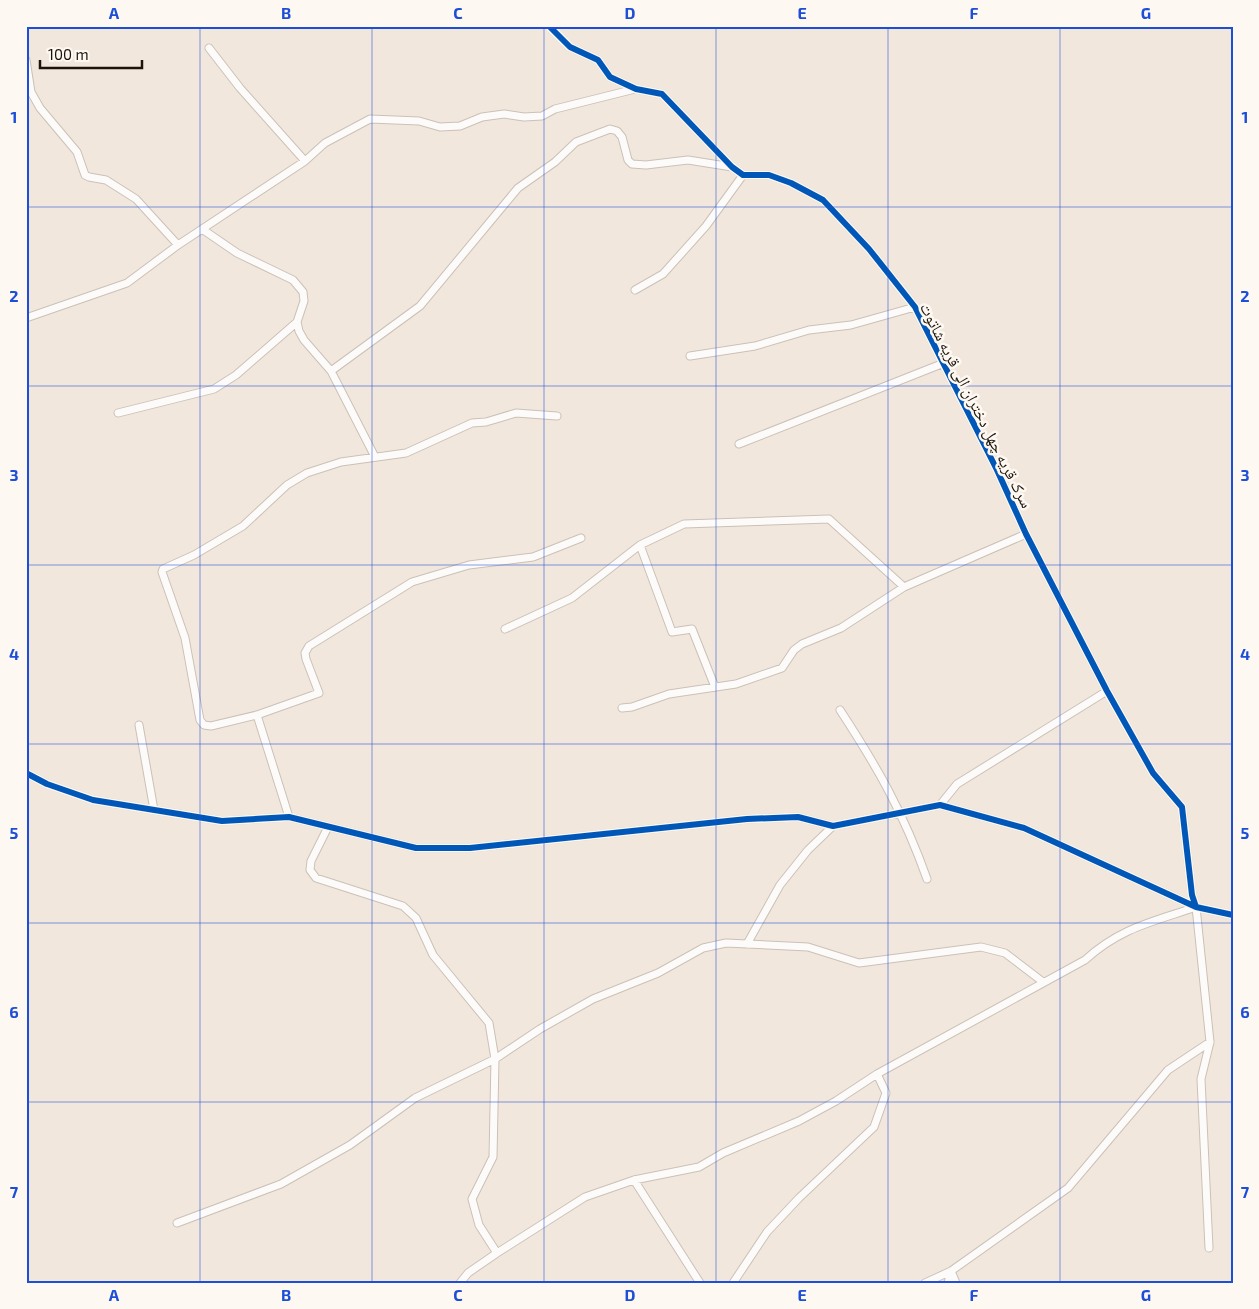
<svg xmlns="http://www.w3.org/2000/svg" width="1259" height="1309" font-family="'Exo 2','Noto Naskh Arabic',sans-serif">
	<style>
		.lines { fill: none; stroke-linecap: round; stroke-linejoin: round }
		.minor-casing { stroke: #cac1b7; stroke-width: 9 }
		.minor { stroke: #fdfbfa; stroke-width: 7 }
		.cycleway-casing { stroke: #fdf8f2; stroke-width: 9 }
		.cycleway { stroke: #0057b8; stroke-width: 6 }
		.grid { fill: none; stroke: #1d4ed8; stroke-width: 1; stroke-opacity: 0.55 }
		.labels { text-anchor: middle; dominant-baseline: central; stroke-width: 5; stroke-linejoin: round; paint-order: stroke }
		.street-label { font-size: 16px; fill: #1c140a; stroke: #fdf8f2 }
		.neatline { fill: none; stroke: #1d4ed8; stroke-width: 2 }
		.grid-label { font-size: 16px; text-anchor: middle; font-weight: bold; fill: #1d4ed8 }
	</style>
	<rect width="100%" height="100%" fill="#f2e7dc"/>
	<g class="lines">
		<g class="minor-casing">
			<path id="minor" d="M549,26l21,21 28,13 12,17 26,12 26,5 70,73 11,8h26l22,8 32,17 46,49 46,58 82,163 29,64 81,157 46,82 29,34 10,88 4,12 37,8
				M209,48l31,40 65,73
				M26,60l5,32 9,16 37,44 8,23 4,2 17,3 30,19 42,46
				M202,229l35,24 56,27 10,12 1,9 -7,21 2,9 5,9 27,31 44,86
				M635,290l28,-16 43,-48 37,-51
				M26,318l101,-35 51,-38 127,-84 20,-18 45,-24 49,2 21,6 20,-1 22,-9 22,-3 20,3 18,-1 13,-7 80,-20
				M690,356l65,-10 54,-16 42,-5 64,-18
				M331,371l89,-65 98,-118 37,-26 21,-20 34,-13 7,2 5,6 6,23 4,4 14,1 42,-5 44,7
				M118,413l96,-24 22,-14 61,-53
				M557,416l-41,-3 -30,9 -14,1 -66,30 -65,9 -34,11 -20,12 -44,41 -49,29 -31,14 -1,3 23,66 15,82 4,5 7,1 46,-11 62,-22 -13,-34 -1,-6 4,-7 103,-64 57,-17 64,-8 48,-19
				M739,444l205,-81
				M640,545l32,87 20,-3 23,58
				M505,629l67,-31 68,-53 44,-21 145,-5 75,68
				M622,708l10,-1 37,-13 67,-10 46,-16 12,-18 8,-6 39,-16 63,-41 122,-53
				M840,710c38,58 64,104 87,169
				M257,715l32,102
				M139,725l15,85
				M26,773l21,11 46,16 129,21 67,-4 127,31h54l277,-29 51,-2 35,9 107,-21 84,23 172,79
				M940,805l17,-21 150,-93
				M328,827l-17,34 -1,9 6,8 87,28 13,12 17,37 56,68 6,36 -2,98 -21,42 7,26 18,28
				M1196,907l14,135 -9,37 8,169
				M747,944l33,-59 28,-35 25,-24
				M634,1180l66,103
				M177,1223l104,-39 69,-39 65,-47 80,-39 45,-30 53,-30 65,-26 45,-25 23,-5 82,4 51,16 122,-16 24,6 38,29
				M951,1271l5,12
				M460,1283l8,-10 29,-20 88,-56 49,-17 65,-13 24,-14 76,-32 37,-20 41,-27 208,-114c35,-32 67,-38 111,-53
				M733,1283l34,-51 32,-34 75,-71 12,-34 -9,-19
				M925,1283l26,-12 117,-83 100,-118 42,-28
				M948,1283l3,-12"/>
		</g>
		<use href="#minor" class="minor"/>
		<g class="cycleway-casing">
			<path id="cycleway" d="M549,26l21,21 28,13 12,17 26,12 26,5 70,73 11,8h26l22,8 32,17 46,49 46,58 82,163 29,64 81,157 46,82 29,34 10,88 4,12 37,8
				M26,773l21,11 46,16 129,21 67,-4 127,31h54l277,-29 51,-2 35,9 107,-21 84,23 172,79"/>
		</g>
		<use href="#cycleway" class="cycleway"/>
	</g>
	<path class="grid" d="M200,26v1257M372,26v1257M544,26v1257M716,26v1257M888,26v1257M1060,26v1257M26,207h1207M26,386h1207M26,565h1207M26,744h1207M26,923h1207M26,1102h1207"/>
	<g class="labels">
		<g class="street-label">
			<text transform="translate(977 405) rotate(63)">سرک قریه چهل دختران الی قریه شاتوت</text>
		</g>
	</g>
	<rect width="1259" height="1309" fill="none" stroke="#fdf8f2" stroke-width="55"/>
	<path d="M40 60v8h102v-8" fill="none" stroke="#1c140a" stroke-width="2.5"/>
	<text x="48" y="60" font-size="15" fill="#1c140a" stroke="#fdf8f2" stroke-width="4" paint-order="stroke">100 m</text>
	<rect x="28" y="28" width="1204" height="1254" class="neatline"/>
	<g class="grid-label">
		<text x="114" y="19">A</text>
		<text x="286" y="19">B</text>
		<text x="458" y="19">C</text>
		<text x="630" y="19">D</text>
		<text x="802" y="19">E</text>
		<text x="974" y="19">F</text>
		<text x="1146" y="19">G</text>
		<text x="14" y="123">1</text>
		<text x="1245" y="123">1</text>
		<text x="14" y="302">2</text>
		<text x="1245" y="302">2</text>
		<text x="14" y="481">3</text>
		<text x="1245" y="481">3</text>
		<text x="14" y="660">4</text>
		<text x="1245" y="660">4</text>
		<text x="14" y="839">5</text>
		<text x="1245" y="839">5</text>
		<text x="14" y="1018">6</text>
		<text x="1245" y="1018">6</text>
		<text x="14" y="1198">7</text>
		<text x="1245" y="1198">7</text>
		<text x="114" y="1301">A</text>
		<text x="286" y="1301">B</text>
		<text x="458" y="1301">C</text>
		<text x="630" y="1301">D</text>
		<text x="802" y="1301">E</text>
		<text x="974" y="1301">F</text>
		<text x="1146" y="1301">G</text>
	</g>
</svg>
